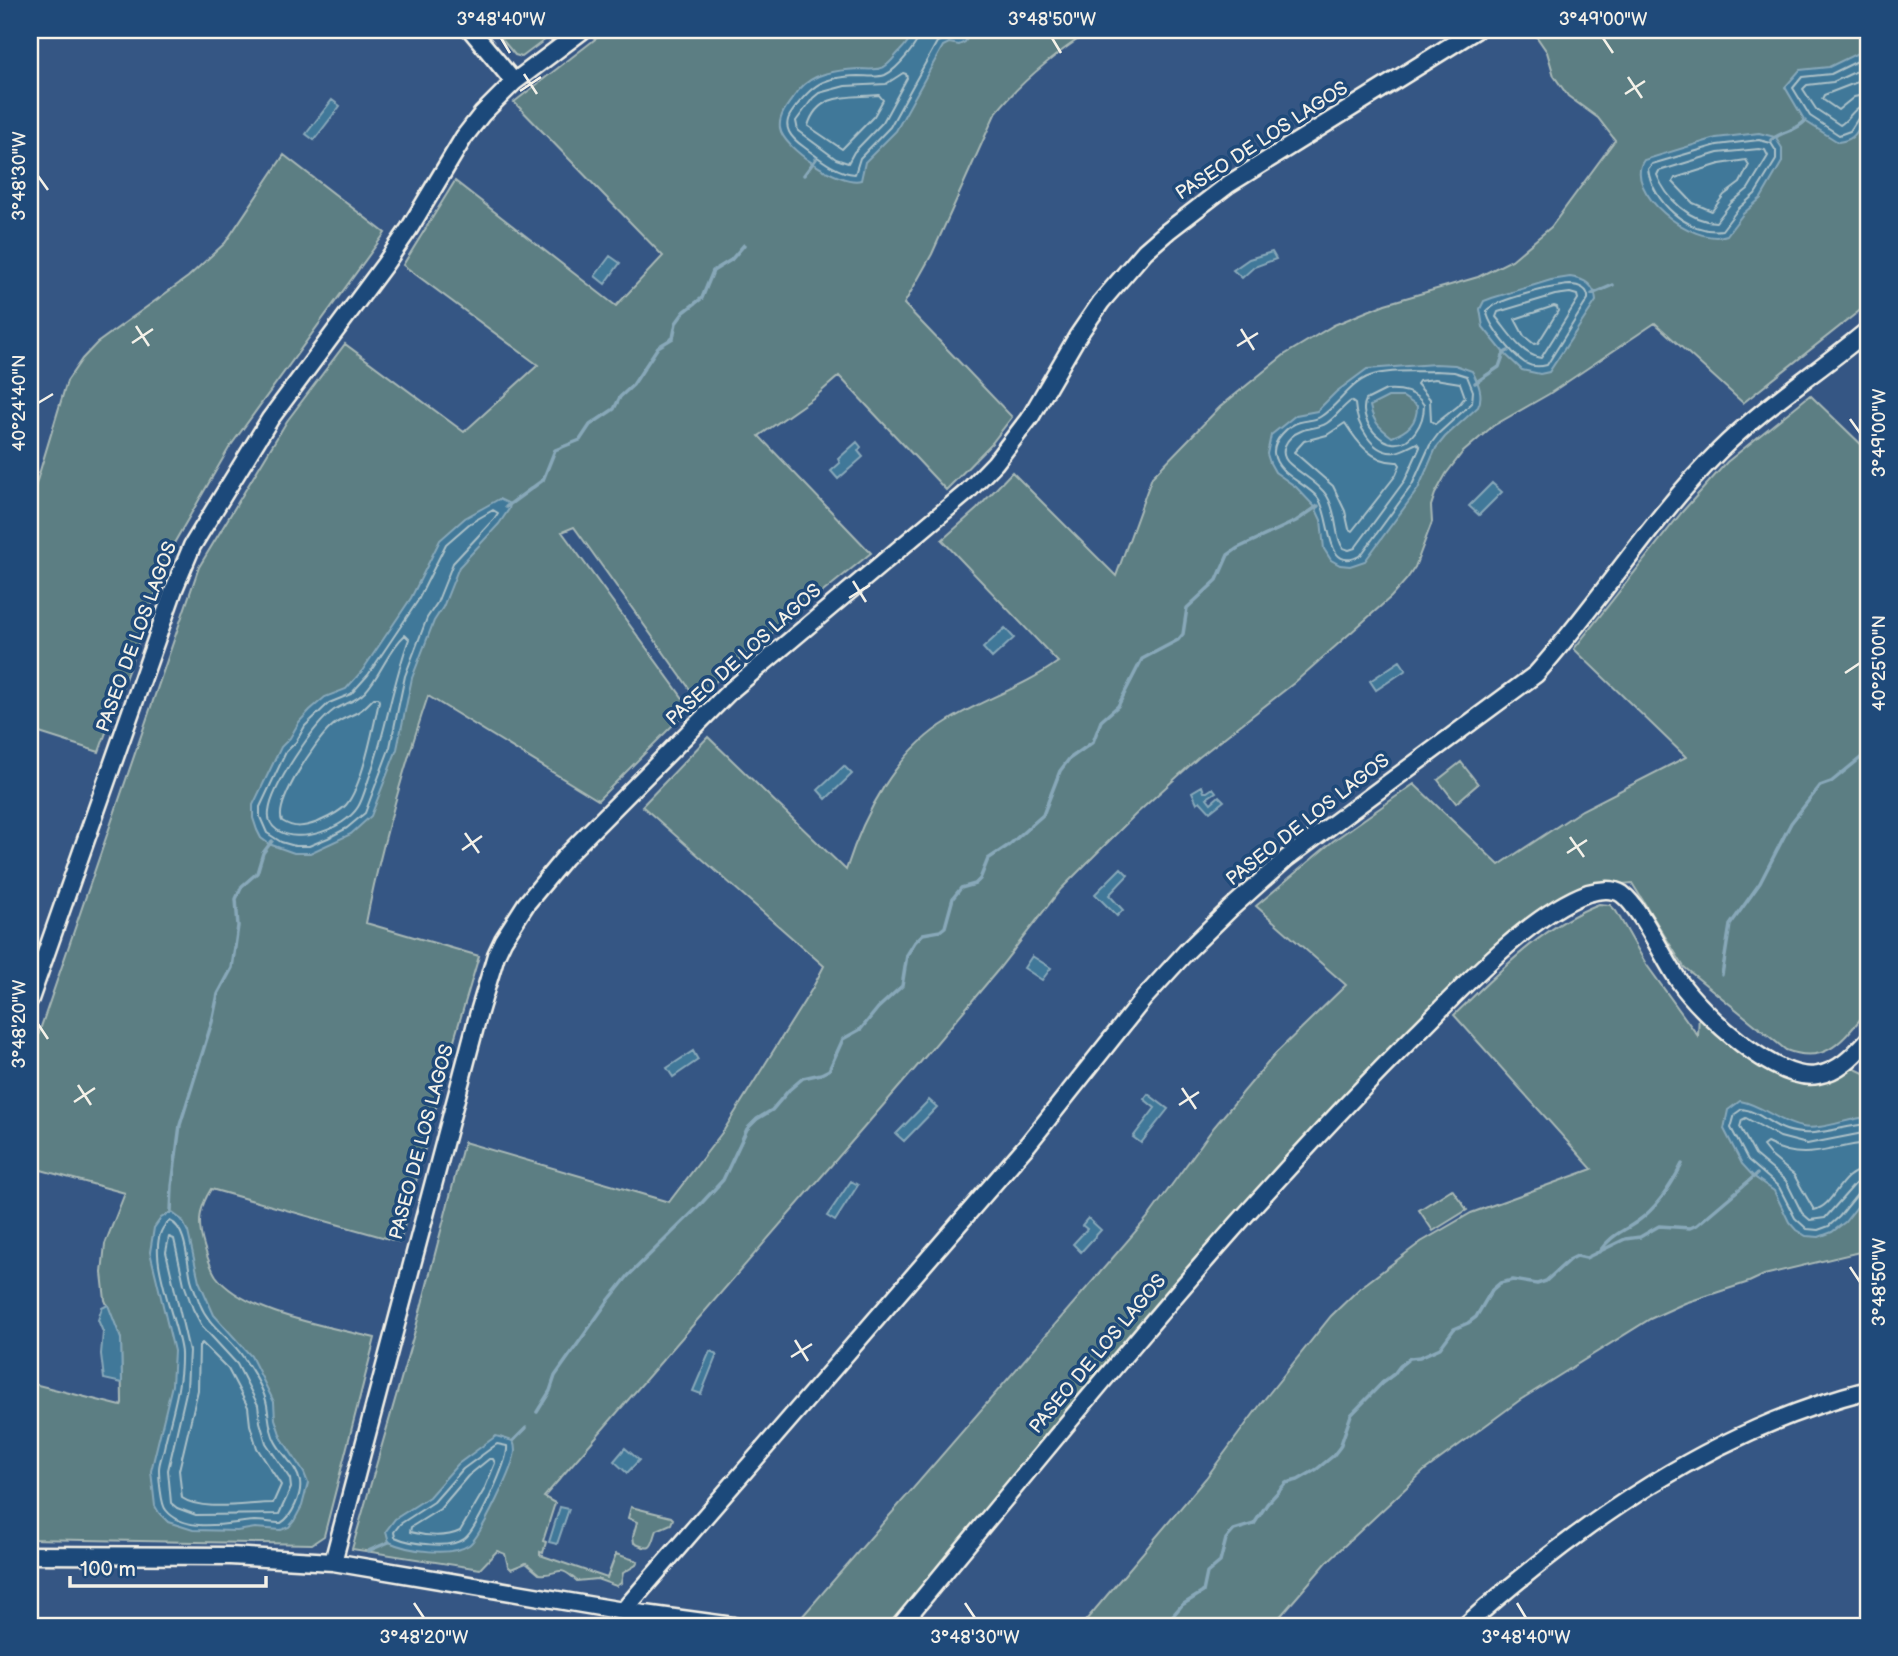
<svg xmlns="http://www.w3.org/2000/svg" width="1898" height="1656" font-family="'Balsamiq Sans',sans-serif">
	<style>
		.green { fill: #5b7e83; stroke: #a8b8b6; stroke-width: 2 }
		.water { fill: #407899; stroke: #88a8b9; stroke-width: 2; fill-rule: evenodd }
		.lines { fill: none; stroke-linecap: round; stroke-linejoin: round }
		.shore { stroke: #acc1c8; stroke-width: 2 }
		.stream { stroke: #88a8b9; stroke-width: 3.5 }
		.minor-casing { stroke: #f4f1e8; stroke-width: 21 }
		.minor { stroke: #1f4a7a; stroke-width: 16 }
		.ticks { fill: none; stroke: #f4f1e8; stroke-width: 2.5 }
		.labels { text-anchor: middle; dominant-baseline: central; stroke-width: 7; stroke-linejoin: round; paint-order: stroke }
		.street-label { font-size: 19px; fill: #f4f1e8; stroke: #1f4a7a }
		.neatline { fill: none; stroke: #f4f1e8; stroke-width: 2.5 }
		.ticks-label { font-size: 18px; text-anchor: middle; fill: #f4f1e8 }
	</style>
	<rect width="100%" height="100%" fill="#355684"/>
	<filter id="ink" filterUnits="userSpaceOnUse"><feTurbulence type="fractalNoise" baseFrequency=".0143" numOctaves="2"/><feDisplacementMap in="SourceGraphic" scale="14" xChannelSelector="R" yChannelSelector="G"/><feConvolveMatrix kernelMatrix="1 2 1 2 8 2 1 2 1" color-interpolation-filters="sRGB"/></filter>
	<g filter="url(#ink)">
		<path class="green" d="M494,30h64l-36,27 -7,-2z
			M607,30h485c-36,23 -70,50 -97,84l-63,140 -28,50 108,113 -20,26 -46,47 -107,-114 -23,20 -57,40 112,117 -131,106 -43,40 -123,-172 -12,5 128,176 -92,92 -170,-104c-25,75 -47,149 -62,227l113,33 -28,94 -51,192 -189,-53c-12,19 -14,35 -7,57 3,10 6,21 12,30 27,37 115,51 159,62l-51,198 -12,8 -282,-5v-156l91,23 1,-3 -1,-64 -16,-39 -3,-27 3,-29 20,-51 -95,-26v-108l169,-492 88,-146 58,-77 119,88 74,-67 -135,-100 52,-84 161,125 47,-50 -149,-154z
			M1532,30h336v274l-125,99 -88,-80 -106,71 -56,32 -31,27 -16,21 -11,20 -4,12 1,16 -17,45 -8,12 -16,18 -97,86 -96,75 -63,57 -74,74 -63,81 -79,94 -375,433 11,6 -12,38 3,1 -3,11 -3,-1v3l67,23 9,-24 22,7 -2,4 -13,8 -2,10 -5,3 -19,-7 -20,2c-21,-19 -16,-5 -38,-7l-13,-11 -15,6 -3,-3 -3,-12 -8,-3 -17,18 -128,-20 64,-222 48,-185 205,60 55,-72 88,-141 12,-23 -182,-160 66,-69 138,133c18,-56 50,-118 102,-149 37,-23 74,-33 110,-59l-116,-122 35,-31 35,-37 104,104 36,-99 68,-70 64,-52 50,-30 51,-21 93,-27 34,-17 39,-33 64,-87 -17,-22 -30,-22 -14,-20 -7,-24z
			M284,155l101,78 -156,215 -56,97 -74,207 -69,-22v-226l37,-123 15,-22 15,-16 91,-66 37,-34z
			M1810,395l58,56v559c-24,28 -40,56 -82,40l-102,-83 -52,-84 -42,4 -168,133 -529,606h-58l-35,-7 349,-403 65,-89 62,-74 70,-68 -90,-79 77,-65 81,-57 85,81 83,-55 104,-53 -112,-108 108,-137 45,-50z
			M1461,762l17,22 -22,19 -18,-23z
			M1599,904l11,1 6,6 30,53 52,72 1,-23 77,58 75,-4 17,8v175l-104,25 -15,7 -64,21 -35,16 -130,81 -95,70 -98,92 -55,64h-191l125,-148 57,-77 68,-85 29,-28 61,-46 50,-29 121,-44 -138,-154c43,-41 88,-89 145,-111z
			M1452,1189l15,21 -34,21 -14,-21z
			M631,1507l40,10 2,2 -2,5 -14,6c-6,16 -3,23 -23,13l-1,-7 4,-14 -9,-4z"/>
		<path class="water" d="M914,30h53l2,5 -4,7 -6,3 -10,-2 -6,3 -47,85 -31,31 -4,18c-20,6 -78,-31 -81,-52 -2,-14 11,-27 19,-38 13,-17 39,-20 59,-21 9,0 18,2 26,-2 7,-4 10,-10 15,-15 7,-7 12,-13 15,-22z
			M1868,48v71c-14,10 -8,20 -30,23l-33,-21 -20,-34 15,-17 29,-3z
			M332,100l8,6 -26,34 -8,-6z
			M1759,133l16,4 7,11v14l-21,36 -18,16 -16,21c-35,13 -105,-46 -83,-75l72,-22z
			M1272,252l4,7 -22,8 -12,11 -9,-8 16,-11z
			M610,256l10,7 -15,21 -10,-8z
			M1570,277c15,2 25,8 26,24l-47,71 -9,2 -18,-4 -18,-17 -21,-26 -3,-18 4,-8 8,-3 59,-18z
			M1435,364l20,1 17,6c6,11 12,24 6,36l-33,30 -9,11 -18,41 -53,72 -15,5 -10,-1 -9,-5 -7,-11 -3,-29 -6,-13 -19,-20 -21,-15 -5,-9 -3,-9 4,-19 25,-20 21,-4 19,-19 31,-23zM1388,397h15l14,9c0,17 -9,25 -25,31 -12,-9 -19,-15 -22,-31z
			M857,442l4,5 -3,4 5,6 -25,22 -7,-8 9,-8 -2,-4z
			M1492,483l10,9 -23,23 -10,-9z
			M499,499l11,5 -1,5 -10,15 -40,43 -16,40 -9,14 -22,57 -15,71 -26,67 -20,18 -41,19h-16l-25,-9 -8,-6 -4,-8 -4,-12v-13l28,-58 9,-9 9,-16 11,-12 15,-13 21,-8 16,-18 49,-73 29,-58 25,-22z
			M1005,628l9,10 -22,20 -9,-10z
			M1400,661l6,9 -30,20 -6,-9z
			M844,766l8,8 -26,25 -8,-9z
			M1202,786l2,6h3l6,-4 3,4 -9,6 4,5 8,-7 5,5 -14,11 -10,-11 -3,2 -5,-11z
			M1121,868l7,7 -19,20 14,15 -6,6 -22,-22z
			M1032,956l19,12 -9,12 -18,-12z
			M693,1051l5,9 -25,17 -6,-9z
			M1148,1094l20,15 -27,34 -8,-6 22,-29 -11,-9z
			M929,1100l8,7 -33,34 -8,-7z
			M1740,1101c23,4 39,22 62,26 18,4 47,-9 66,-10v76l-23,29 -13,10 -13,5 -13,-1 -10,-6 -7,-8 -15,-31 -21,-15 -11,-12 -18,-35 4,-19z
			M851,1181l7,4 -23,36 -8,-5z
			M171,1212l11,8 6,12 11,49 15,34 37,41 23,46 1,17 6,18 23,36 4,10 -6,23 -8,15 -5,6 -8,3 -26,-2 -18,3 -44,-1 -25,-8 -9,-9 -4,-7 -4,-35 21,-86 2,-34 -24,-99 4,-24 7,-10z
			M1088,1218l13,12 -20,22 -8,-8 14,-15 -5,-4z
			M108,1305l13,34 1,44 -18,-4 -3,-25 2,-22 -5,-12 4,-12z
			M710,1351l7,3 -16,40 -8,-3z
			M496,1436l17,5c1,2 2,8 2,10 -1,15 -34,85 -46,94 -18,12 -61,6 -80,-3l-3,-11 9,-12 34,-22 29,-33z
			M625,1448l14,12 -12,13 -13,-12z
			M560,1507l9,2 -12,35 -8,-2z"/>
		<g class="lines">
			<path class="shore" d="M921,30c-1,12 -24,40 -36,45 -8,3 -18,1 -27,1 -35,1 -46,8 -66,36 -11,15 -1,26 12,35 15,11 32,26 51,27l5,-16 30,-31 47,-85 11,-6 11,1 2,-7
				M1868,56l-37,18 -29,3 -9,11 17,28 29,19 11,-4 9,-14 9,-3
				M1868,66l-35,16 -26,3 -4,4 13,20 24,16c11,-6 12,-19 28,-20
				M903,73l3,1 1,4 -24,44 -29,30 -6,11 -12,-4 -38,-28 -2,-10 17,-23 6,-5 26,-7 41,-2z
				M1868,78l-44,17 -2,4 16,11 16,-13 14,-3
				M879,95l4,5 -9,16 -32,33 -34,-23c10,-35 43,-28 71,-31z
				M1759,140l12,3 5,8v9l-21,34 -17,15 -16,21c-34,5 -70,-29 -74,-61l4,-5 65,-19z
				M1759,149l6,1 3,6 -20,33 -17,14 -15,19c-26,0 -50,-24 -59,-47l2,-4 59,-18z
				M1746,160l3,5 -9,18 -16,12 -12,16 -19,-8 -20,-21 2,-4 45,-14z
				M1570,285c9,0 19,4 18,14l-41,66c-7,2 -15,2 -22,-2 -12,-8 -39,-40 -38,-53 11,-11 66,-24 83,-25z
				M1570,293l7,2 1,4 -37,59c-20,-3 -33,-27 -45,-41l2,-5 57,-17z
				M1554,306l3,1 1,4 -20,32 -4,1 -10,-8 -9,-17z
				M1435,371l19,1 13,4 6,15 -1,12 -33,30 -9,12 -18,40 -51,70c-37,21 -29,-39 -43,-57 -12,-15 -42,-24 -44,-45 -1,-13 14,-28 26,-31 7,-2 14,-1 20,-5 18,-11 30,-34 50,-41 19,-7 45,-4 65,-5z
				M1435,379l25,4 5,14 -7,9 -23,18 -4,-3 -1,-22 -13,-15 2,-3z
				M1386,390c15,-1 29,1 38,15 0,17 -12,41 -32,38 -17,-2 -34,-28 -26,-43z
				M1351,401l4,3c1,19 17,51 40,48 8,-1 15,-6 22,-9l3,4 -15,33 -50,68 -6,2 -6,-2c-9,-12 -5,-34 -16,-52 -9,-14 -25,-21 -37,-32 -13,-11 -4,-27 11,-33 8,-4 17,-2 26,-8 9,-6 15,-16 24,-22z
				M1345,423c12,19 27,40 53,39l2,3 -4,10 -44,56 -3,-2 -4,-18 -12,-25 -39,-34 10,-11 23,-6z
				M493,510l5,3 -4,6 -41,44 -16,40 -10,15 -22,58 -15,71 -25,66 -18,15 -19,10 -19,8h-14l-14,-4 -14,-9 -7,-16v-10l26,-55 10,-10 9,-16 24,-23 22,-9 17,-19 49,-73 29,-58 23,-20z
				M405,635l4,4c-17,46 -23,93 -40,139 -3,9 -6,21 -11,29 -14,22 -59,38 -81,23 -6,-4 -9,-11 -8,-18 2,-24 45,-88 65,-102 12,-8 20,-7 31,-18 16,-17 23,-42 40,-57z
				M374,698h4l1,3c-5,24 -17,86 -33,104 -7,8 -19,13 -28,17 -14,5 -23,7 -36,-1 -8,-18 34,-80 48,-93 9,-9 17,-10 28,-16 6,-3 11,-9 16,-14z
				M1868,1124c-28,2 -54,15 -82,6 -16,-5 -27,-19 -44,-21l-7,5 -4,14 17,32 31,27 16,31 12,11 11,1 11,-4 10,-9 21,-26 8,-2
				M1868,1132l-61,12 -27,-7 -34,-19 -4,2 -2,7 15,28 31,26 16,32 8,7 15,-2 30,-34 13,-4
				M1868,1143c-39,3 -61,21 -101,0l-4,3 8,10 23,19 20,35c23,-5 23,-39 54,-41
				M170,1221c17,7 17,42 21,58 2,8 6,16 9,25 9,23 31,34 43,53 9,13 21,32 24,48 2,12 2,24 8,36 7,14 22,25 25,41 2,12 -8,35 -19,41 -9,0 -18,-2 -27,-2 -26,2 -69,13 -88,-11 -5,-5 -7,-33 -7,-41 0,-8 5,-17 6,-26 7,-29 17,-59 16,-90 -2,-31 -43,-112 -11,-132z
				M169,1237l5,2 10,45 9,25 9,17 35,38 21,41 2,17 6,21 24,36 1,9 -12,26 -83,1 -19,-7 -6,-5 -3,-33 19,-82 2,-37 -23,-99z
				M202,1343l26,26 20,38 2,18 7,23 24,37 -8,18c-25,0 -71,9 -91,-5l-3,-28 19,-80 1,-44z
				M497,1444l10,2c2,14 -31,85 -43,93 -14,10 -54,5 -69,-2l-1,-5 6,-8 34,-22 29,-33z
				M489,1459h4l2,4 -11,27 -24,41c-14,7 -35,5 -50,1l1,-5 29,-18 28,-33z"/>
			<path class="stream" d="M1771,140c13,-10 24,-8 34,-19
				M804,175l12,-16
				M1592,294l21,-9
				M1475,383l24,-16 5,-14 4,-2
				M506,507l37,-27 12,-30 25,-10 10,-15 24,-16 6,-12 13,-12 25,-38 15,-9 3,-15 8,-11 18,-14 11,-27 18,-11 13,-15
				M1722,975l8,-50 30,-42 31,-60 29,-37 11,-4 37,-30
				M171,1212l1,-26 8,-61 32,-103 6,-28 14,-26 6,-42 -2,-27 6,-13 15,-13 6,-20 9,-12
				M1599,1252c13,-18 22,-19 39,-31 20,-14 33,-35 44,-57
				M537,1412l13,-21 5,-15 53,-75 20,-25 70,-69 25,-27 24,-51 10,-10 15,-9 17,-20 14,-12 18,-4 8,-4 14,-31 18,-10 17,-21 24,-22 5,-31 8,-13 8,-8 17,-3 5,-4 8,-29 8,-10 14,-4 5,-5 8,-20 21,-14 34,-30 17,-44 9,-12 24,-17 8,-21 17,-15 24,-47 36,-19 5,-6 4,-26 30,-28 11,-25 10,-7 58,-27 22,-15
				M513,1441l13,-13
				M368,1551l21,-9
				M231,1626l2,-1
				M1164,1626l18,-21 21,-13 4,-19 13,-11 6,-23 8,-9 20,-6 13,-20 19,-21 12,-3 19,-11 16,-13 7,-9 11,-32 31,-32 12,-9 6,-8 10,-8 10,-1 20,-9 14,-19 14,-6 8,-6 16,-27 8,-7 13,-3 24,4 9,-3 23,-21 8,-4 9,2 39,-19 15,-2 19,-11 31,2 7,-3 60,-51"/>
			<g class="minor-casing">
				<path id="minor" d="M471,30l43,52
					M30,999l144,-410 18,-43 78,-127 115,-155 24,-35 55,-92 18,-23 32,-32 69,-52
					M30,1555l200,1 103,6 290,49 110,15
					M333,1562l146,-550 17,-57 7,-15 23,-36 39,-47 164,-165 238,-200 28,-29 36,-47 46,-79 24,-35 44,-51 23,-20 61,-47 247,-154
					M623,1611l405,-467 116,-146 43,-47 43,-42 57,-51 249,-184c64,-72 115,-155 183,-223 45,-45 100,-80 149,-121
					M900,1626c167,-202 331,-408 517,-593 44,-44 113,-119 171,-140 10,-3 25,-5 34,1 19,14 42,66 57,87 22,32 98,103 139,94 22,-4 36,-20 50,-35
					M1465,1626c117,-104 249,-197 403,-236"/>
			</g>
			<use href="#minor" class="minor"/>
		</g>
	</g>
	<path class="ticks" d="M501,38l9,15M1052,38l9,15M1603,38l10,15M524,74l13,20M1628,77l14,21M520,91l21,-14M1625,94l20,-13M38,176l10,14M136,326l13,20M1241,329l13,21M132,343l21,-14M1237,346l21,-13M38,403l15,-9M1850,419l10,14M853,581l13,21M849,598l21,-13M1845,673l15,-10M465,833l14,20M1570,837l14,20M462,850l20,-14M1567,853l20,-13M38,1024l10,15M78,1085l13,20M1182,1088l14,21M74,1102l21,-14M1179,1105l20,-13M1850,1267l10,15M795,1340l13,21M791,1357l21,-13M414,1603l10,15M965,1603l10,15M1517,1603l9,15"/>
	<g class="labels">
		<g class="street-label">
			<text transform="translate(1262 141) rotate(-33)">PASEO DE LOS LAGOS</text>
			<text transform="translate(137 637) rotate(-70)">PASEO DE LOS LAGOS</text>
			<text transform="translate(744 655) rotate(-42)">PASEO DE LOS LAGOS</text>
			<text transform="translate(1308 820) rotate(-38)">PASEO DE LOS LAGOS</text>
			<text transform="translate(422 1142) rotate(-75)">PASEO DE LOS LAGOS</text>
			<text transform="translate(1098 1354) rotate(-50)">PASEO DE LOS LAGOS</text>
		</g>
	</g>
	<rect width="1898" height="1656" fill="none" stroke="#1f4a7a" stroke-width="77"/>
	<path d="M70 1576v10h196v-10" fill="none" stroke="#f4f1e8" stroke-width="3.5"/>
	<text x="80" y="1576" font-size="21" fill="#f4f1e8" stroke="#1f4a7a" stroke-width="5" paint-order="stroke">100 m</text>
	<rect x="38" y="38" width="1822" height="1580" class="neatline"/>
	<g class="ticks-label">
		<text x="501" y="25">3°48'40"W</text>
		<text x="1052" y="25">3°48'50"W</text>
		<text x="1603" y="25">3°49'00"W</text>
		<text transform="translate(19 176) rotate(-90)" y="6">3°48'30"W</text>
		<text transform="translate(19 403) rotate(-90)" y="6">40°24'40"N</text>
		<text transform="translate(1879 433) rotate(-90)" y="6">3°49'00"W</text>
		<text transform="translate(1879 663) rotate(-90)" y="6">40°25'00"N</text>
		<text transform="translate(19 1024) rotate(-90)" y="6">3°48'20"W</text>
		<text transform="translate(1879 1282) rotate(-90)" y="6">3°48'50"W</text>
		<text x="424" y="1643">3°48'20"W</text>
		<text x="975" y="1643">3°48'30"W</text>
		<text x="1526" y="1643">3°48'40"W</text>
	</g>
</svg>
